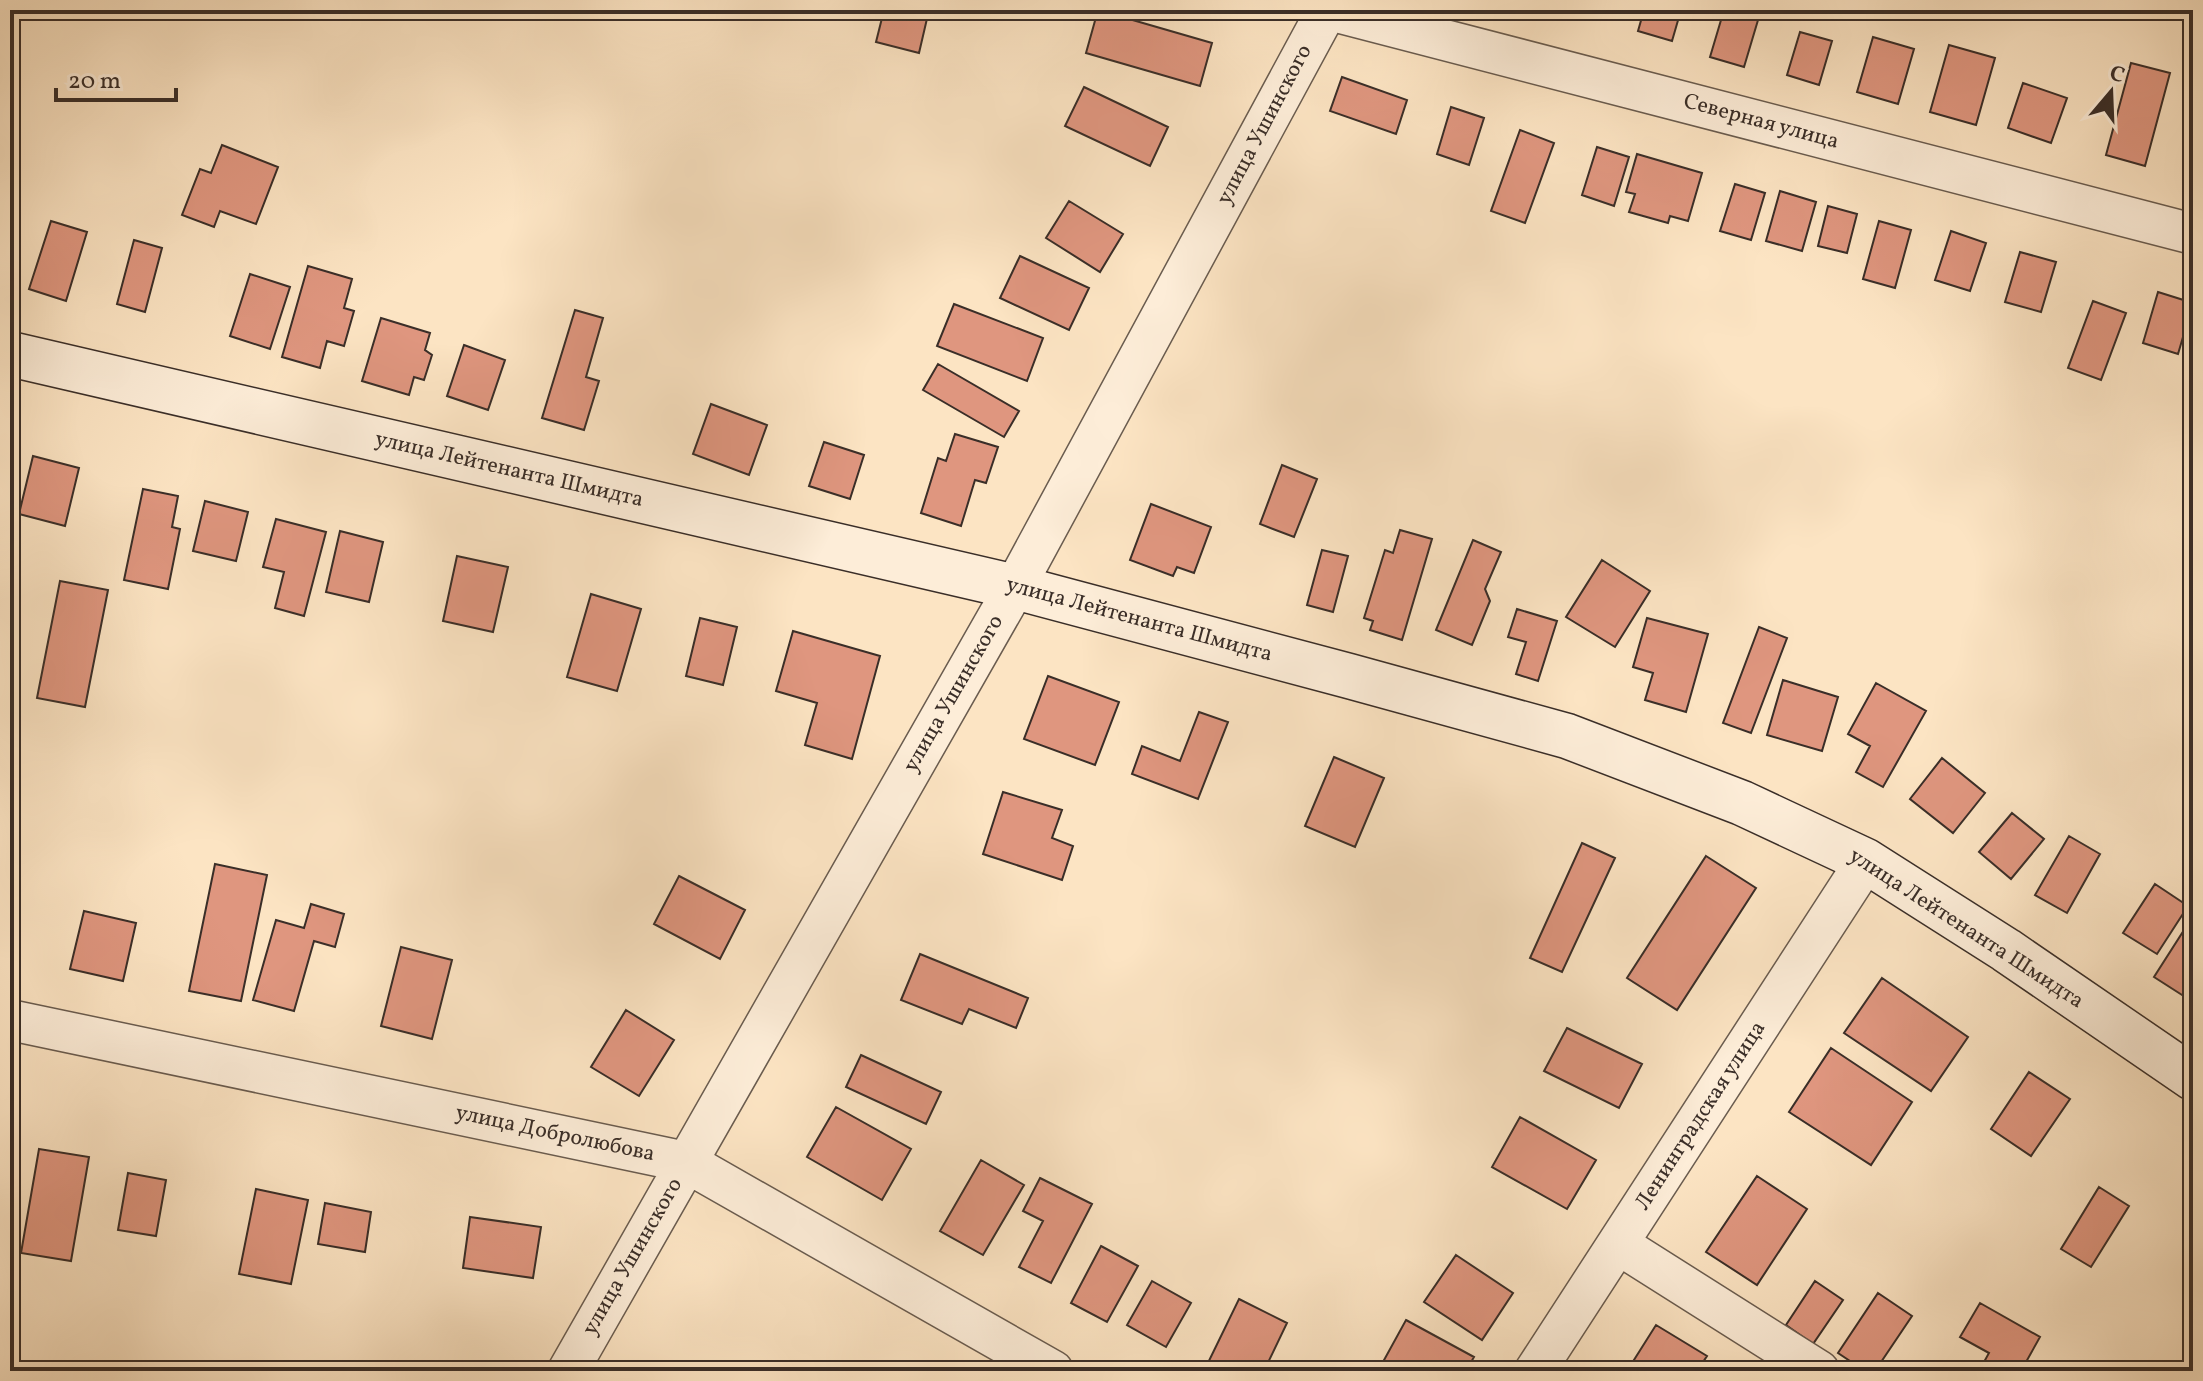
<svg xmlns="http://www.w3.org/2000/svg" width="2203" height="1381" font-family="Vollkorn,serif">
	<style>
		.building { fill: #df967f; stroke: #3a2e28; stroke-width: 2 }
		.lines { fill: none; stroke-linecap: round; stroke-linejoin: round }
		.minor-casing { stroke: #6a5c4f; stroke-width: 43 }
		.secondary-casing { stroke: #3a2e28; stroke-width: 47 }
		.minor { stroke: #fdedd8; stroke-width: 40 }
		.secondary { stroke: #fdedd8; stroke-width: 44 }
		.labels { text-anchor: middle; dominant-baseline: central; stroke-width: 8; stroke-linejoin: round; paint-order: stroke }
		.street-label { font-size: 22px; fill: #3a2e28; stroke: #fdedd8 }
	</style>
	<rect width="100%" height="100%" fill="#fce4c3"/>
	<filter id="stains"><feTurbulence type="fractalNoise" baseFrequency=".0025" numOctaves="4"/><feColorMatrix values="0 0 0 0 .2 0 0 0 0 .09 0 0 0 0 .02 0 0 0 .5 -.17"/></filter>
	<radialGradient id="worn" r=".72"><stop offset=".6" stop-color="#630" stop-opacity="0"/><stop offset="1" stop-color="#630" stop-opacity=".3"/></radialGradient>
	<path class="building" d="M884,10h45l-10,43 -43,-11z
		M1098,10l114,33 -12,43 -114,-33z
		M1644,10h37l-9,31 -34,-10z
		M1724,10h37l-17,57 -34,-10z
		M1800,32l32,9 -13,44 -32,-10z
		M1873,37l41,12 -16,55 -41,-12z
		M1949,45l46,13 -19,67 -46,-13z
		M2131,63l39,10 -25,93 -39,-11z
		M1342,77l65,23 -11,34 -66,-23z
		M2023,83l44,15 -16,45 -43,-15z
		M1084,87l84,40 -18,39 -85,-40z
		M1451,107l33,11 -15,47 -32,-11z
		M1520,130l34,13 -29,80 -34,-12z
		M2193,139v38l-9,-2z
		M222,145l56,22 -22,57 -36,-13 -6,16 -32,-12 18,-46 11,4z
		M1597,147l32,10 -15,49 -32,-11z
		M1637,154l65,19 -14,48 -18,-5 -2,7 -39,-11 6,-18 -9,-2z
		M1735,184l30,9 -14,47 -31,-9z
		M1780,191l36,11 -14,49 -36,-10z
		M1069,201l54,33 -23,38 -54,-34z
		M1828,206l29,8 -10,39 -29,-7z
		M51,221l36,11 -21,69 -37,-12z
		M1879,221l32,9 -16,58 -32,-9z
		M1951,231l35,12 -16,48 -35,-11z
		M134,240l28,8 -17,64 -28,-8z
		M2020,252l36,10 -15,50 -36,-10z
		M1020,256l69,32 -20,42 -69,-32z
		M308,266l44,13 -8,29 10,3 -10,35 -17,-5 -7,27 -38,-11z
		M250,274l40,13 -20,62 -40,-13z
		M2158,292l35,11 -15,51 -35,-11z
		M2093,301l33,12 -25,67 -33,-12z
		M954,304l89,34 -16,43 -90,-35z
		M575,310l28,8 -17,59 13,4 -15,49 -42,-12z
		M381,318l49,15 -5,17 7,5 -8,25 -10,-3 -5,18 -47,-14z
		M464,345l41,15 -17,50 -41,-14z
		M938,364l81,47 -15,26 -81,-47z
		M711,404l56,21 -18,50 -56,-21z
		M955,434l43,13 -12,36 -11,-3 -14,46 -40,-13 17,-55 8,3z
		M824,442l40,13 -14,44 -41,-13z
		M33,456l46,12 -14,58 -46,-12z
		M1282,465l35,14 -23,58 -34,-13z
		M143,489l35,7 -6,31 8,2 -12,60 -44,-9z
		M205,501l43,11 -12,49 -43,-10z
		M1151,504l60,23 -17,46 -17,-6 -4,9 -43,-16z
		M276,519l50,13 -22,84 -29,-8 9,-36 -21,-5z
		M1400,530l32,9 -30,101 -32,-10 3,-9 -9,-3 21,-68 8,3z
		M340,531l43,11 -14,60 -43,-10z
		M1473,540l28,12 -16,37 5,12 -18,44 -36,-15z
		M1322,550l26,6 -15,56 -26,-7z
		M457,556l51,11 -15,65 -50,-11z
		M1602,560l48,31 -35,56 -49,-30z
		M60,581l48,9 -23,117 -48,-9z
		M591,594l50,15 -24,82 -50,-14z
		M1517,609l40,12 -19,60 -22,-7 10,-32 -18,-5z
		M700,618l37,9 -14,58 -37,-9z
		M1647,618l61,16 -22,78 -41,-12 8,-27 -20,-6z
		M1759,627l28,11 -36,95 -28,-10z
		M793,631l87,25 -28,103 -47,-14 12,-42 -41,-12z
		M1048,676l71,26 -24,63 -71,-26z
		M1783,680l55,17 -16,54 -55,-16z
		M1876,683l50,28 -43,76 -27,-15 14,-26 -22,-12z
		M1199,712l29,10 -30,77 -66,-25 10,-28 38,15z
		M1334,757l50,21 -29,69 -50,-21z
		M1942,758l43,35 -32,40 -43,-34z
		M1003,792l59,18 -10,28 21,8 -11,34 -79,-26z
		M2012,813l32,26 -33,40 -32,-27z
		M2069,836l31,18 -33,59 -32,-18z
		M1582,843l33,15 -53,114 -32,-14z
		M1706,856l50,32 -79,122 -50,-32z
		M215,864l52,11 -26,126 -52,-10z
		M679,876l66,34 -25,49 -66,-35z
		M2155,884l33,22 -31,48 -34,-21z
		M311,904l33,10 -9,33 -21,-6 -20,70 -41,-11 23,-80 28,8z
		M84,911l52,12 -13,58 -53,-12z
		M2193,916v86l-39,-25z
		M401,947l51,13 -20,79 -51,-13z
		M920,954l108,44 -12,30 -47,-19 -7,15 -61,-24z
		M1882,978l86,59 -37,54 -87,-58z
		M626,1010l48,30 -35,56 -48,-29z
		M1567,1028l75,36 -23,44 -75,-37z
		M1831,1048l81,54 -41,63 -82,-53z
		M861,1055l80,37 -15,32 -80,-37z
		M2029,1072l41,27 -39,57 -40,-27z
		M836,1107l75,42 -29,51 -75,-43z
		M1520,1117l76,43 -29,49 -75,-42z
		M39,1149l50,8 -18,104 -50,-8z
		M981,1160l43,25 -41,70 -43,-24z
		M128,1173l38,7 -10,56 -38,-6z
		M1757,1176l50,33 -50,76 -51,-33z
		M1040,1178l52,26 -41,79 -32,-16 24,-46 -20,-10z
		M2099,1187l30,19 -38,61 -30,-18z
		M256,1189l52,11 -17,84 -52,-10z
		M325,1203l46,9 -6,40 -47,-8z
		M470,1217l71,10 -8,51 -70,-10z
		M1101,1246l37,20 -31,56 -36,-19z
		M1456,1255l57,38 -31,47 -58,-38z
		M1152,1281l39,22 -25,44 -39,-22z
		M1815,1281l28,19 -30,44 -27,-19z
		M1878,1293l34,23 -37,55h-10l-27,-18z
		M1239,1299l48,24 -23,48h-60z
		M1980,1303l60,34 -19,34h-42l10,-18 -29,-16z
		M1406,1320l68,37 -8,14h-88z
		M1656,1325l51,31 -10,15h-70z"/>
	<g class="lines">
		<g class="minor-casing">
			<path id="minor" d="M1329,10l864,224
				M10,1020l676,142 367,209
				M1618,1244l201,127
				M568,1371l447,-784 312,-577
				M1535,1371l331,-510"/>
		</g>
		<g class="secondary-casing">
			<path id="secondary" d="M10,354l1005,233 334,89 218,60 175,67 124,58 140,89 187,128"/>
		</g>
		<use href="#minor" class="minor"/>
		<use href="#secondary" class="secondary"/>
	</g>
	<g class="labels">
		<g class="street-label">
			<text transform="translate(1761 122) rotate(15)">Северная улица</text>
			<text transform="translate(1265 125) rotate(-62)">улица Ушинского</text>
			<text transform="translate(509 470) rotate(13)">улица Лейтенанта Шмидта</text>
			<text transform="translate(1139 620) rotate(15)">улица Лейтенанта Шмидта</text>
			<text transform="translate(954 694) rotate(-60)">улица Ушинского</text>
			<text transform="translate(1966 929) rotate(33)">улица Лейтенанта Шмидта</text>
			<text transform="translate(1701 1116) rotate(-57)">Ленинградская улица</text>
			<text transform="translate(555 1134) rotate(12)">улица Добролюбова</text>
			<text transform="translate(633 1257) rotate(-60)">улица Ушинского</text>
		</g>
	</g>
	<rect width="2203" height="1381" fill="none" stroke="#fce4c3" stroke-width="40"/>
	<rect x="12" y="12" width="2179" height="1357" fill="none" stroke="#3a2e28" stroke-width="4"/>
	<rect x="20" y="20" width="2163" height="1341" fill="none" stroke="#3a2e28" stroke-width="2"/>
	<g transform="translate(2111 92) rotate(19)" stroke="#fdedd8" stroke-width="6" paint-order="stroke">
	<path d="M0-6L14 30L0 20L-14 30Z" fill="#3a2e28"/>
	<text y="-12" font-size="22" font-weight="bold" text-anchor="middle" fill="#3a2e28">С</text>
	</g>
	<path d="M56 88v12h120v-12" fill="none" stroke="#3a2e28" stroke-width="4"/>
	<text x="68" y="88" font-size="24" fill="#3a2e28" stroke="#fdedd8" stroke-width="6" paint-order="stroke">20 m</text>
	<rect width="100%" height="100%" filter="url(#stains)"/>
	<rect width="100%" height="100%" fill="url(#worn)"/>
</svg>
